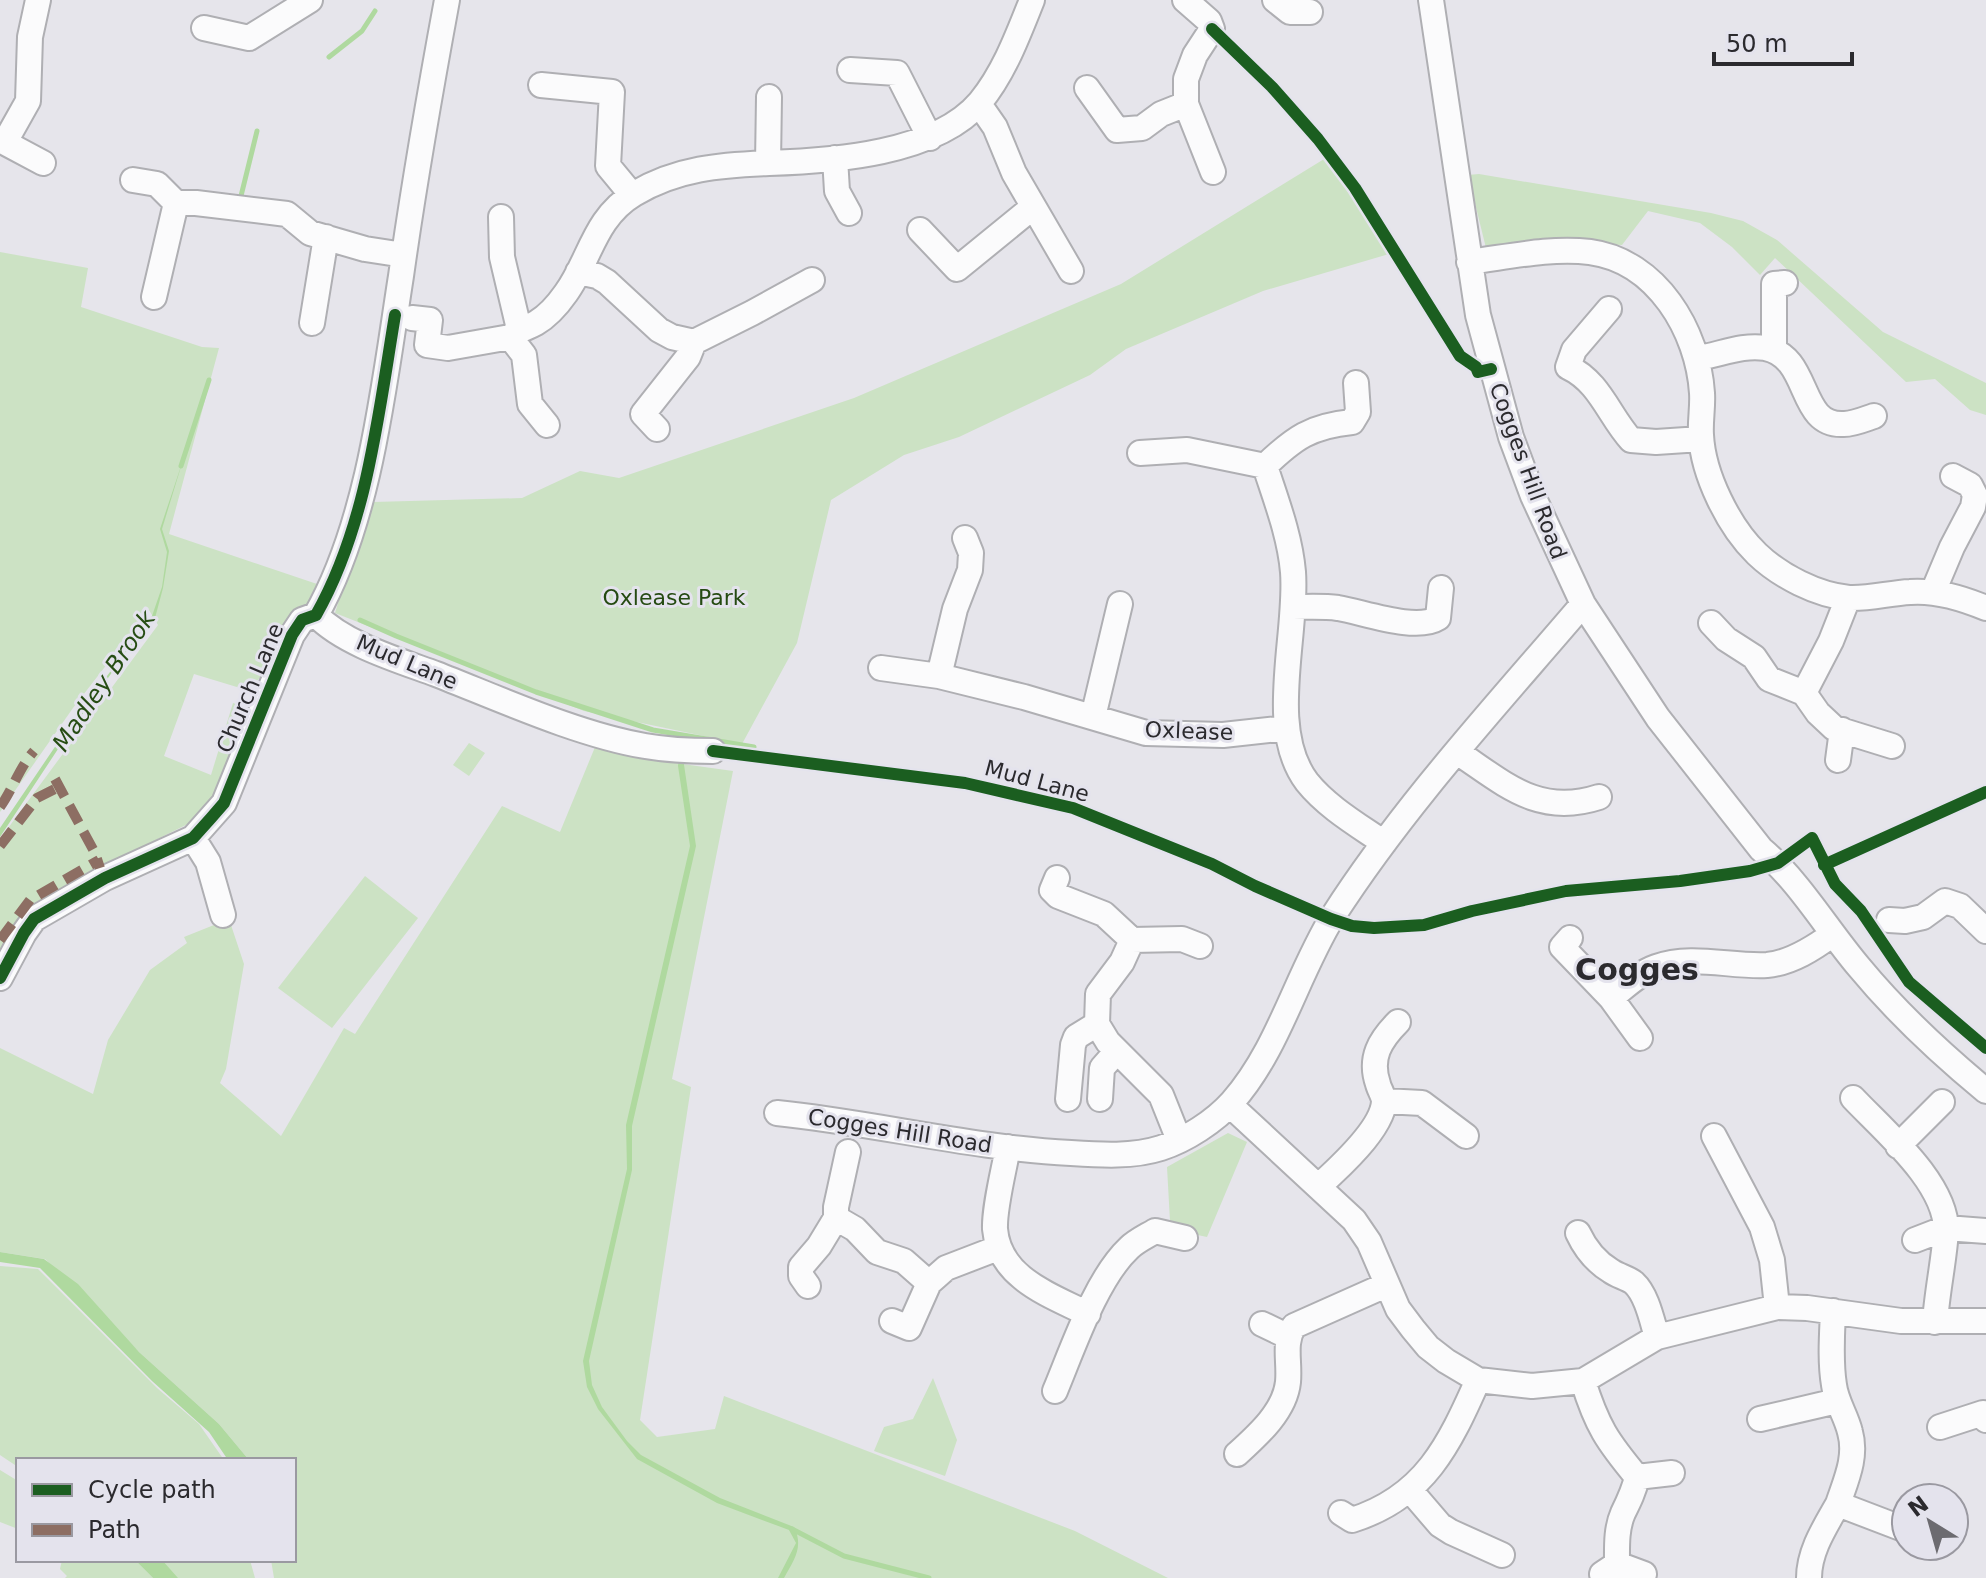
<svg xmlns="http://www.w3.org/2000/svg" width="1986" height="1578" font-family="'DejaVu Sans',sans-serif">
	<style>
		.green { fill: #cce2c4 }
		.water { fill: #afd99f }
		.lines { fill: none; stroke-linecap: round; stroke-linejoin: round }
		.stream { stroke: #afd99f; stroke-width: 5 }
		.minor-casing { stroke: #afafb3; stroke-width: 28 }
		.minor { stroke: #fbfbfc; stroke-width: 24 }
		.quiet { stroke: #8d6e63; stroke-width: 10; stroke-dasharray: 20 10; stroke-linecap: butt }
		.cycleway-casing { stroke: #e4e3ed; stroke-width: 17 }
		.cycleway { stroke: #1b5e20; stroke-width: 12 }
		.labels { text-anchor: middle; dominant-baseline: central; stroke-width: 6; stroke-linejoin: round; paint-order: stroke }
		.street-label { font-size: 22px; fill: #2b2a2e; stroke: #e4e3ed }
		.park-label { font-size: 22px; fill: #254b12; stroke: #e4e3ed }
		.water-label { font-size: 24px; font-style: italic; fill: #274d14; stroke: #e4e3ed }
		.district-label { font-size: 30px; font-weight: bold; fill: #2b2a2e; stroke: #e4e3ed }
	</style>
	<rect width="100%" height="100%" fill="#e6e5eb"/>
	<path class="green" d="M1329,156l60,98 -126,37 -137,58 -36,26 -131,62 -55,18 -73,45 -34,143 -55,101 -158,-33 -249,-98 26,-85 12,-26 149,-4 58,-27 39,7 235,-80 267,-114z
		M1479,174l232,39 32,8 34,19 106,92 103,51v32l-16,-5 -35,-31 -29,3 -131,-124 -15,17 -28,-28 -32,-24 -52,-12 -26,34 -72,-4 -64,7 -18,-73z
		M0,252l88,16 -7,39 121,40 17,1 -50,186 151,51 -4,14 -66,92 -56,-17 -30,82 47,19 22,-72 11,4 -23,83 -25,30 -99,49 -65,37 -6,5 -26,44v-116l158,-214 -9,-15 -76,98 -73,104z
		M600,735l68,27 65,9 -61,308 19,8 -51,333 17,17 58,-8 9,-33 351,135 93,47h-894l-3,-18h23v-100h-45l-30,-36 -80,-72 -94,-93 -45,-7v-204l93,46 15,-54 42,-70 37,-27 -3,-6 45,-18 15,45 -18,105 -6,14 61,53 63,-108 11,6 147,-228 58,26z
		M469,743l16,10 -16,23 -16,-11z
		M365,876l53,42 -86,110 -54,-40z
		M1228,1133l19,9 -40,95 -19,-4 -18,-12 -3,-54z
		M0,1266l38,3 119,119 42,36 25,36h-206v7l-18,-12z
		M933,1378l24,62 -12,36 -71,-25 10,-24 29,-8z
		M0,1470l18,11v48l-18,-7z
		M62,1560h73l18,18h-88l2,-2 -7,-7z
		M155,1560h95l5,18h-85z"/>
	<path class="water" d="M183,460l-21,69 7,22 -6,37 -8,30 -28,33 -69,98 -58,88v-9l65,-96 87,-116 10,-29 5,-35 -7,-23z
		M679,755l4,3 13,88 -64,280v44l-43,191 3,24 10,22 25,34 14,14 79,43 74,29c10,20 0,33 -10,51h-6l18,-35 -7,-13 -72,-27 -80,-44 -39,-50 -11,-22 -4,-26 44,-192 -1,-44 64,-279 -12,-80z
		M0,1252l44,7 34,25 61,68 80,72 30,36h-21l-19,-28 -57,-51 -112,-113 -40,-6z
		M135,1560h27l16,18h-25z"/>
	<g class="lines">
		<path class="stream" d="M329,57l33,-26 13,-20
			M240,200l17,-69
			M181,466l28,-86
			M360,620l36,16 140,56 117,38 101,17
			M792,1529l52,27 85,22"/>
		<g class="minor-casing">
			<path id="minor" d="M1275,0l15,12h20
				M1431,0l47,315 33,122 22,59 50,108 75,114 103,131c39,33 65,79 98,118 38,46 81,86 127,124
				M204,28l45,10 61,-38
				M850,70l47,3 33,65
				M541,85l71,7 -4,74 24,29
				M1087,88l30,42 25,-2 19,-14 25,-10v-25l9,-24 17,-26 -3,-8 -24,-21
				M979,104l16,23 19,46 57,98
				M1186,104l27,68
				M0,140l43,23
				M5,142l23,-41 2,-64 8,-37
				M835,158l2,33 12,22
				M768,163l1,-66
				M133,180l24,4 19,19
				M501,217l1,40 17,72
				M920,230l37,39 76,-62
				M1469,262c39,-5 82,-15 121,-10 67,9 108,79 112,141 1,14 -2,28 -1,42 2,40 28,92 56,119 23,22 60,41 92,44 20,1 41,-5 61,-6 26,-2 52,6 76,16
				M578,272l19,4 10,6 52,48 13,7 22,5 58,-29 60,-33
				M154,297l22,-94h20l91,11 23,19 55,16 39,6
				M1609,309l-35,41 -6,17c32,15 41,49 63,73l25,2 45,-3
				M412,318l18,2 -3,25 21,3 62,-11
				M312,323l14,-86
				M1774,350v-66l11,-1
				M1698,358c21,-3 45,-14 67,-10 47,9 32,79 79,76 10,0 21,-5 30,-8
				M547,425l-17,-21 -6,-49 -14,-18c8,-7 17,-9 26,-14 12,-7 23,-20 30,-30 24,-33 28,-75 68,-99 43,-26 87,-29 135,-31 63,-2 167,-9 211,-61 24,-29 38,-67 52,-102
				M657,429l-14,-15 45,-57 6,-15
				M1140,453l47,-3 78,16c11,34 25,70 28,106 5,63 -27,156 14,210 20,25 51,43 77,61
				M1265,466c29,-28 46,-40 87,-44l6,-10 -2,-29
				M965,538l6,15 -1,17 -15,39 -16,67 85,21 122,36 77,2 64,-7
				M1933,592l19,-45 21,-40 2,-12 -5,-10 -17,-9
				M1848,598l-17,43 -27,52 14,20 16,15 58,18
				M1293,607c15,0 30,-1 45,1 25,4 78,24 100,10l3,-30
				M316,615c28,29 82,45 120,59 64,25 143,61 209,72 23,4 45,5 68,5
				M1711,623l15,16 28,18 15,22 35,14
				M881,668l58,8
				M1093,717l27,-113
				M1457,752c47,31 81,65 142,45
				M1838,760l4,-30
				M193,838l15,24 15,53
				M1057,878l-5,12 6,6 46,18 28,26 50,-1 18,7
				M1889,920l16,1 18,-4 22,-16 15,5 26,25
				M1570,938l-8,9 49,51 29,40
				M1132,940l-10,22 -24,32 -1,30 11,18 53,53 18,45
				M0,978l24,-45 10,-14 71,-41 88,-40 31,-35 68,-168 10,-15 14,-5c54,-95 68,-231 85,-339 13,-93 29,-184 46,-276
				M1611,998c14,-11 28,-25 45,-31 36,-13 74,0 111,-2 24,-2 47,-17 66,-31
				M1853,1098c30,32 94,85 93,133 -2,30 -9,61 -11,91
				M1068,1099l5,-54 3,-8 21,-13
				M1100,1099l2,-31 15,-17
				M1384,1101l38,2 44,33
				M1230,1105l124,115 15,22 29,67 15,20 15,18 18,14 32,19 54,6 51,-5 74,-44 120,-30 30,1 94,13h85
				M777,1113c98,10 195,35 294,40 30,2 62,4 90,-5 25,-8 54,-27 71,-46 47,-53 64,-126 101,-186 72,-112 164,-211 250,-312
				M1714,1136l48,91 10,33 5,47
				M1898,1146l44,-44
				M1008,1147c-4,23 -14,61 -13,82 4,49 55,66 93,85
				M1319,1186c20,-18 63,-57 65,-84 0,-6 -5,-13 -6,-18 -9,-26 2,-44 20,-62
				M836,1218l19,11 22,23 27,9 25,22 17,-15 52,-20
				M1578,1233c7,15 18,29 33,38 7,5 17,7 23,12 13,12 18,38 23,54
				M1915,1240l31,-12 40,3
				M808,1286l-7,-10v-9l18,-21 17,-28v-11l12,-55
				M1833,1311c-1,24 -3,50 1,74 2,17 12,30 16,47 7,25 -4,48 -12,72l68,26
				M892,1321l17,7 20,-45
				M1262,1324l25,12
				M1583,1381c14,45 24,60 54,96
				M1055,1391c18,-43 41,-112 74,-143 7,-7 18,-12 26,-17l30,7
				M1760,1419l77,-18
				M1940,1427l43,-14 3,7
				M1237,1454c21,-19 48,-43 51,-72 2,-21 -5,-39 6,-56l92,-41
				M1637,1477l35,-4
				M1410,1490l30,35 11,7 51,23
				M1341,1513l11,7c73,-23 97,-75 126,-140
				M1617,1564c0,-17 -1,-35 6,-51 6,-12 11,-22 14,-36
				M1602,1574l15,-10 27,10
				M1809,1578c0,-27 16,-51 29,-74"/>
		</g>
		<use href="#minor" class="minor"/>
		<path class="quiet" d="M55,779l40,74 5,15
			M0,807c13,-18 19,-39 34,-56
			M0,846l37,-48 22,-11
			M0,940l30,-40 69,-40"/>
		<g class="cycleway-casing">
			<path id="cycleway" d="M1212,29l60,58 46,52 37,49 105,168 16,11 2,5 13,-3
				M713,751l252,32 108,25 139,56 43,22 76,33 21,7 22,2 50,-3 48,-14 94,-20 114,-10 70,-10 28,-8 34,-25 23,46 26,27 48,71 77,66
				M1824,865l162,-73
				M0,978l24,-45 10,-14 71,-41 88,-40 18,-20 13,-15 68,-168 10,-15 14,-5c51,-90 62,-199 79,-300"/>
		</g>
		<use href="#cycleway" class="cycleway"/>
	</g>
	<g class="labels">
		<g class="street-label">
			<text transform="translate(1528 471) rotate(70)">Cogges Hill Road</text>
			<text transform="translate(407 662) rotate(23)">Mud Lane</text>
			<text transform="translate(250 688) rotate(-67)">Church Lane</text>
			<text transform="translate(1189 731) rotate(2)">Oxlease</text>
			<text transform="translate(1037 781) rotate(15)">Mud Lane</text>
			<text transform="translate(900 1131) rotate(9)">Cogges Hill Road</text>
		</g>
		<g class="park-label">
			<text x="674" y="597">Oxlease Park</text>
		</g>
		<g class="water-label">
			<text transform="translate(104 681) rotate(-56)">Madley Brook</text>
		</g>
		<g class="district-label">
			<text x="1637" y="969">Cogges</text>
		</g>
	</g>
	<rect x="16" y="1458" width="280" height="104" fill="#e4e3ed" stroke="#9a99a1" stroke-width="2"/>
	<rect x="32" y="1484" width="40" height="12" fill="#1b5e20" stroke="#9a99a1" stroke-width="2"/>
	<text x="88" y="1498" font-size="24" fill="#2b2a2e">Cycle path</text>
	<rect x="32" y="1524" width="40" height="12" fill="#8d6e63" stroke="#9a99a1" stroke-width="2"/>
	<text x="88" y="1538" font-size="24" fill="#2b2a2e">Path</text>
	<g transform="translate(1930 1522) rotate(323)"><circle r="38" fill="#e4e3ed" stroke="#9a99a1" stroke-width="2"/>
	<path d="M0-6L14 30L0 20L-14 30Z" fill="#6c6b70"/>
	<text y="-12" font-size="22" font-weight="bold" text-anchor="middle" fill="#2b2a2e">N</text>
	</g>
	<path d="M1714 52v12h138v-12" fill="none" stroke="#2b2a2e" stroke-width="4"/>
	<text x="1726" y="52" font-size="24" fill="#2b2a2e" stroke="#e4e3ed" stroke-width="6" paint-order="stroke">50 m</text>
</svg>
